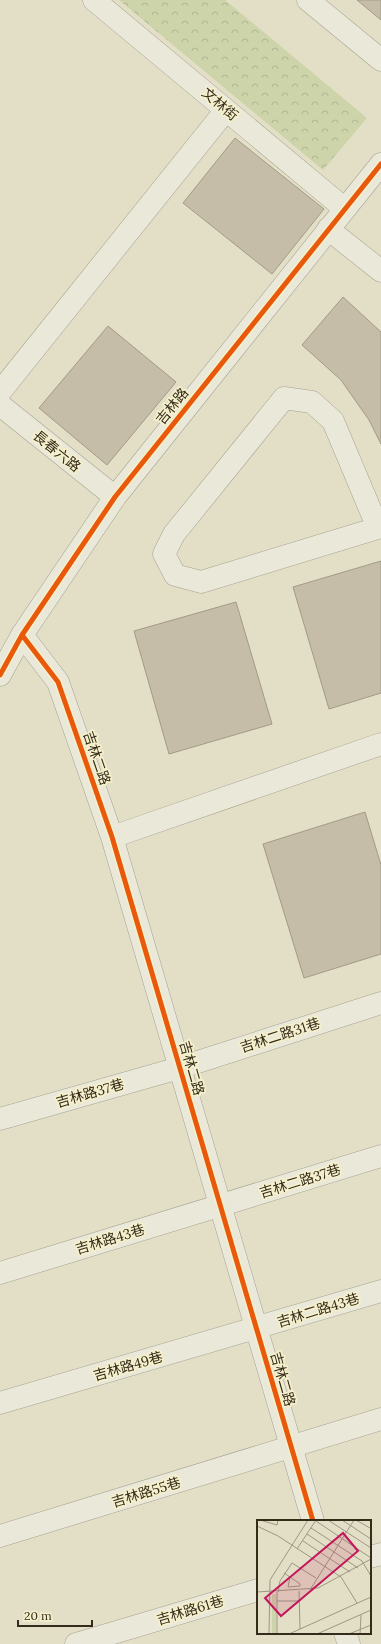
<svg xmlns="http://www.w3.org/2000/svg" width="381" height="1644" font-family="Lora,'Noto Sans TC',serif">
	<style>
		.park { fill: url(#park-crowns) }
		.building { fill: #c6bda8; stroke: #a29a87 }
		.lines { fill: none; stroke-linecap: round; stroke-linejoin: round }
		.minor-casing { stroke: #a6a291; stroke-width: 23 }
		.minor { stroke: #eae8d9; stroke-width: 22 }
		.cycleway-casing { stroke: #f5f0cb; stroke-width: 8 }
		.cycleway { stroke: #e8590c; stroke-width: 5 }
		.labels { text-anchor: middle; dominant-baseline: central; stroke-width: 3.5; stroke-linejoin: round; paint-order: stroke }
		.street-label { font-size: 14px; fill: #342b1b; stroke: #f5f0cb }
		.inset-road { fill: none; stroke: #9d9782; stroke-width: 1 }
		.view { fill: #c2185b; fill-opacity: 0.15; stroke: #c2185b; stroke-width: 2 }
		.inset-edge { fill: none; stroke: #342b1b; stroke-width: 2 }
	</style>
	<defs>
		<pattern id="park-crowns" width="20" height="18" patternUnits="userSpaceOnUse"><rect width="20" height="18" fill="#cdd4a9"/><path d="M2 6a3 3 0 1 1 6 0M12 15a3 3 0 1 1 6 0" fill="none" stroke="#b1b691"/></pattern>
	</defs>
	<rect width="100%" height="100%" fill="#e3dfc7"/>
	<path class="park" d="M119,0h106l142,118 -44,52z"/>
	<path class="building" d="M357,0h24v20z
		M235,138l89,71 -52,65 -89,-71z
		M343,297l38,35v112l-12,-24 -28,-40 -39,-35z
		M108,326l68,56 -69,83 -68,-57z
		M381,561v132l-52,16 -36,-122z
		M236,602l36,122 -103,30 -35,-123z
		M365,812l16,53v89l-77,24 -41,-134z"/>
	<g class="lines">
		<g class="minor-casing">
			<path id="minor" d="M94,0l251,209
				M308,0l73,60
				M328,229l53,42
				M0,392l226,-282
				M0,405l115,92
				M378,528l-45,-107 -21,-19 -28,-4 -110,136 -10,20 11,21 26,7 177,-54 3,-1
				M22,635l36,47 54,155 201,684
				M0,675l22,-40 93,-138 266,-333
				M112,837l269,-93
				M0,1119l179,-51 202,-65
				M0,1273l381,-117
				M0,1403l381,-112
				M0,1536l381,-117
				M370,1557l11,-3
				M345,1633l4,11
				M76,1644l182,-54"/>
		</g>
		<use href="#minor" class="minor"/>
		<g class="cycleway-casing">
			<path id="cycleway" d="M22,635l36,47 54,155 201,684
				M0,675l22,-40 93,-138 266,-333"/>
		</g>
		<use href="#cycleway" class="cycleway"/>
	</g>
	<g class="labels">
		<g class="street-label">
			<text transform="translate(220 104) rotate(40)">文林街</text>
			<text transform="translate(172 406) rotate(-51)">吉林路</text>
			<text transform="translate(57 451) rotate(39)">長春六路</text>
			<text transform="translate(97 758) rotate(71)">吉林二路</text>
			<text transform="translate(280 1035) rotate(-18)">吉林二路31巷</text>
			<text transform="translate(192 1068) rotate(74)">吉林二路</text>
			<text transform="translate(90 1093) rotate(-16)">吉林路37巷</text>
			<text transform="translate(300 1181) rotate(-17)">吉林二路37巷</text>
			<text transform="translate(110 1239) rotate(-17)">吉林路43巷</text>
			<text transform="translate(318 1310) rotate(-17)">吉林二路43巷</text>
			<text transform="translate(128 1366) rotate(-16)">吉林路49巷</text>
			<text transform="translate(283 1379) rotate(74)">吉林二路</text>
			<text transform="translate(146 1492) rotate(-17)">吉林路55巷</text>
			<text transform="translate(190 1610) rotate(-17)">吉林路61巷</text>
		</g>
	</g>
	<g transform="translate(257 1520)">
		<rect width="114" height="114" fill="#e3dfc7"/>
		<path d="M15,74h4v40h-4z" fill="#cdd4a9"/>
		<path class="inset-road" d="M3,0l17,5 1,-5M71,0l43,28M85,0l29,19M99,0l14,8M59,1l55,37M0,6l21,10 63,41 16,26M54,8l51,33 9,15M50,14l51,34M46,21l47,31M40,29l19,-29M27,53l6,4 10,7v2l-12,1 2,-10M53,70l44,-70M42,71l1,38M0,72l61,-4 53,-29M20,72v42M21,72l2,-11 12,-18 24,15M20,81h23M12,114l1,-54 38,-60M32,114l82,-37M60,114l54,-24M92,114l22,-9M103,114l1,-19"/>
		<path class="view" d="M86,13l15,18 -77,65 -16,-18z"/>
		<rect width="114" height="114" class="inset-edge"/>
	</g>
	<path d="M18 1620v6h74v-6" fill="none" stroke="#342b1b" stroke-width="2"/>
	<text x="24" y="1620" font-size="12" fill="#342b1b" stroke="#f5f0cb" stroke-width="3" paint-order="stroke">20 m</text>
</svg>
